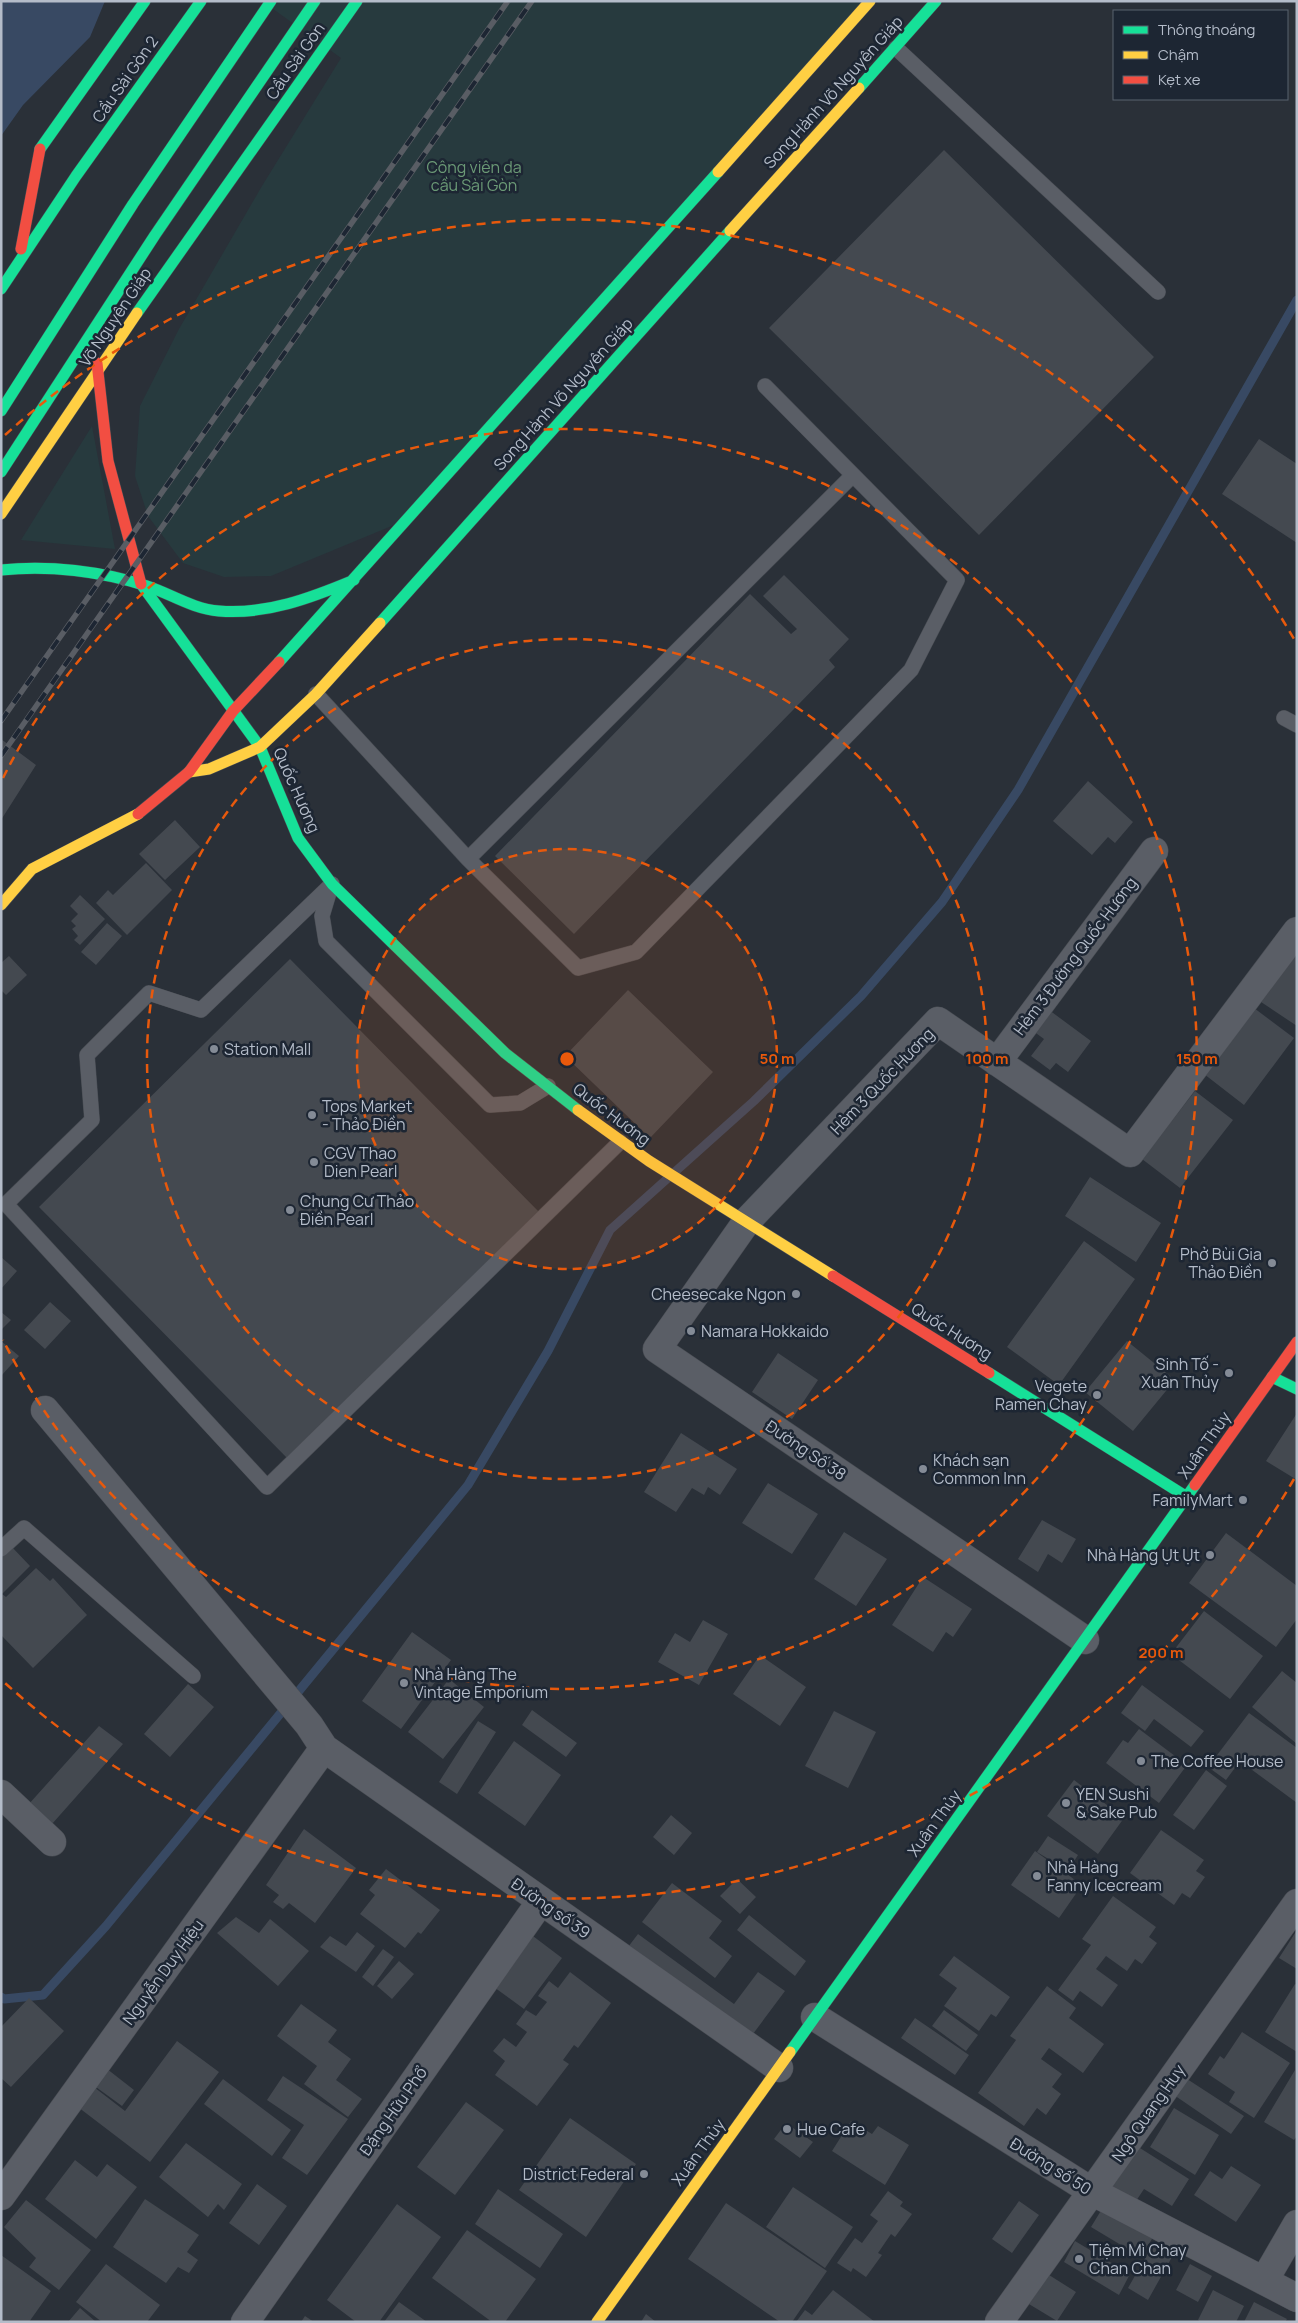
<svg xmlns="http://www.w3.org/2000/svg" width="1298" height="2323" font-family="Manrope,sans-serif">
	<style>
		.green { fill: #273a3e }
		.water { fill: #384963 }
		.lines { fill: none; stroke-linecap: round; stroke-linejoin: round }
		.stream { stroke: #384963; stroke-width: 9 }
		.building { fill: #444950 }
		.lane-casing { stroke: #484c53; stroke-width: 16 }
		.street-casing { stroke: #484c53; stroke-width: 29 }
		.fast-casing { stroke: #484c53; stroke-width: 12 }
		.slow-casing { stroke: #484c53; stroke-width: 12 }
		.jam-casing { stroke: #484c53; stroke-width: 12 }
		.lane { stroke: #5a5e66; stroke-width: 15 }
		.street { stroke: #5a5e66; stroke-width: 28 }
		.fast { stroke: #16e098; stroke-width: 11 }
		.slow { stroke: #ffcf43; stroke-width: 11 }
		.jam { stroke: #f24e42; stroke-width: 11 }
		.rail-casing { stroke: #595d64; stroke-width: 5.5 }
		.rail { stroke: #1d2633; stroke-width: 4; stroke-dasharray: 11; stroke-linecap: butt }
		.ring { fill: none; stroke: #e8590c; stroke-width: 2.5; stroke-dasharray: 9 6 }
		.poi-dot { fill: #848b96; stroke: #1d2633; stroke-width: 2 }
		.labels { text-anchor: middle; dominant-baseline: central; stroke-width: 5; stroke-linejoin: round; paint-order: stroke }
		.street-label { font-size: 16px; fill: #b4bcc9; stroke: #1d2633 }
		.park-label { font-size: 16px; fill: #6b9a76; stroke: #1d2633 }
		.poi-label { font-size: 16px; fill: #b4bcc9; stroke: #1d2633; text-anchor: start }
		.centre { fill: #e8590c; stroke: #1d2633; stroke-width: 2.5 }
		.ring-label { font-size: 15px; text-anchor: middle; font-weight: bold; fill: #e8590c; stroke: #1d2633; stroke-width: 5; stroke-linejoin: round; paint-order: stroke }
	</style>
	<rect width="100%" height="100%" fill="#2a3038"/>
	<path class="green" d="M262,1h603l-471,524 -123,51 -47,1 -41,-14 -35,-47 -13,-40 5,-70 39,-77 83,-143 79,-128z
		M92,426l23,123 -94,-9z"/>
	<path class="water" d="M1,1h104l-15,36 -67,68 -22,31z"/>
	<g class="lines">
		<path class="stream" d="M1,1997l3,2 39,-4 63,-69 362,-441 80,-134 62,-121 144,-129 107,-105 81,-94 76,-112 279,-490"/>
	</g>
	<path class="building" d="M944,150l210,207 -175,178 -210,-207z
		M1259,439l38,25v79l-75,-49z
		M784,575l65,64 -20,21 6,7 -261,267 -79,-78 255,-262 41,40 6,-5 -34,-33z
		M1,739l35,26 -35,55z
		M1088,781l45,41 -18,21 -7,-6 -16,18 -39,-34z
		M175,820l25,27 -35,33 -26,-26z
		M146,863l26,27 -45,45 -31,-32 12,-13 5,5z
		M80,895l25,24 -25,26 -6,-5 4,-4 -6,-7 4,-3 -5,-5 7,-7 -8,-8z
		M107,923l15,13 -26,29 -15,-13z
		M1297,949v77l-36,-24z
		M9,956l18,19 -21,20 -5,-5v-27z
		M290,959l250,254 -251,247 -250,-253z
		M628,990l85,82 -63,66 -85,-82z
		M1045,1007l46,34 -23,31 -12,-9 -6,7 -19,-14 13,-17 -15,-11z
		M1254,1008l40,30 -50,67 -40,-31z
		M1195,1091l38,29 -53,68 -38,-29z
		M1090,1177l71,46 -25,39 -71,-46z
		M1084,1241l51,38 -76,106 -52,-38z
		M1,1257l16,14 -16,18z
		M50,1302l21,19 -26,28 -21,-19z
		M1,1312l10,8 -10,10z
		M1,1341l18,15 -17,19 -1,-1z
		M1127,1341l48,39 -42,51 -48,-39z
		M778,1353l40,27 -26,39 -40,-27z
		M1297,1413v67l-31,-19z
		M681,1433l56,36 -17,26 -12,-8 -4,8 -12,-7 -16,24 -32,-20z
		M768,1483l50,31 -26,40 -50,-31z
		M1042,1520l34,19 -14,24 -14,-9 -10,18 -20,-13z
		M844,1532l43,27 -31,47 -42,-27z
		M1226,1533l71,53v33l-21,28 -87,-64z
		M11,1546l19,20 -28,28 4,3 30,-29 14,13 3,-3 34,37 -54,53 -32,-33v-80z
		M923,1577l49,32 -19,28 -7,-5 -13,20 -41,-27z
		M1204,1611l59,45 -33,43 -59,-45z
		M703,1620l25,14 -29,51 -41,-23 17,-29 15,9z
		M412,1632l39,28 -50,69 -39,-28z
		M760,1655l46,32 -26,39 -47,-32z
		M1282,1671l15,12v61l-45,-37z
		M449,1679l35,28 -41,52 -35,-27z
		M188,1684l26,23 -44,50 -26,-23z
		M1142,1685l62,46 -13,16 -37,-28 -9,12 -24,-18z
		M532,1710l45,33 -11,14 -44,-32z
		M834,1711l42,21 -28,56 -43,-22z
		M1249,1713l48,35v55l-57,-42 -14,19 -18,-13z
		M478,1721l18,11 -39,62 -18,-12z
		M99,1726l24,18 -71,80 -24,-19z
		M1139,1729l48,36 -28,38 -53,-40 17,-23 5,3z
		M514,1741l47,34 -36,51 -47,-33z
		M1206,1770l21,16 -33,44 -21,-15z
		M1074,1780l50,38 -26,36 -51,-38z
		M671,1815l21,18 -18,22 -21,-18z
		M304,1829l52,39 -41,55 -26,-20 -6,6 -10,-7 6,-7 -13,-10z
		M1161,1830l43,30 -8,11 9,6 -15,21 -8,-5 -8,12 -44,-32z
		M1048,1836l30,19 -10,16 -31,-19z
		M1035,1851l47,34 -23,33 -48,-33z
		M386,1869l54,41 -19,24 -3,-2 -13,16 -45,-34 15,-19 -6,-5z
		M737,1879l19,18 -16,17 -20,-18z
		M672,1883l50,38 -13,17 23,18 -17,22 -73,-56z
		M1113,1896l43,31 -7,10 8,6 -15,21 -7,-5 -8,12 -21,-15 -10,13 22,16 -16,22 -22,-16 -7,10 -15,-11 33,-45 -9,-6z
		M749,1915l57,46 -11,15 -58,-46z
		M236,1917l23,16 11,-14 39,32 -31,35 -61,-53z
		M525,1930l37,28 -38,51 -37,-27z
		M1297,1930v39l-18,-11z
		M357,1932l18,14 -19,26 -36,-25 10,-11 16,10z
		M638,1934l96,70 24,-32 27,19 -38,51 -122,-91z
		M383,1949l11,8 -21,29 -11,-9z
		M954,1956l56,41 -14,20 -5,-3 -12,17 -35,-25 13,-18 -18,-13z
		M399,1961l15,13 -22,25 -15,-13z
		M570,1972l41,31 -33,45 -4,-3 -11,15 6,4 -32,42 -42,-31 10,-14 -12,-10 11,-13 12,9 11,-15 -11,-8 10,-14 10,6 11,-14 -9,-6 11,-15 9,7z
		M1295,1984l2,1v67l-32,-20z
		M1047,1986l29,22 -7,10 35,26 -21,29 -34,-25 -8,11 21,15 -10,13 9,7 -15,21 -9,-7 -13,18 -46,-33 38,-53 -6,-4z
		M29,1998l35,33 -53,56 -10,-9v-51z
		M301,2004l36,26 -9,12 23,17 -15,21 26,19 -14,18 -44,-33 13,-18 -40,-30z
		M944,2010l34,25 -12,16 -34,-25z
		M915,2018l54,37 -14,20 -54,-37z
		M1242,2032l48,31 -36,55 -25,-16 6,-10 -27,-18 12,-18 4,3z
		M177,2041l42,31 -69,90 -76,-58 16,-20 35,27z
		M102,2065l32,25 -12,16 -33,-24z
		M1295,2070l2,66 -3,4 -30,-18z
		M283,2076l65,43 -41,56 -25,-17 22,-33 -37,-25z
		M1184,2077l60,39 -13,18 -60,-41z
		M223,2079l68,51 -19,26 -68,-52z
		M466,2102l38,28 -49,65 -38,-28z
		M1174,2108l45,27 -24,40 -45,-28z
		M570,2118l66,46 -50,73 -67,-47z
		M851,2121l21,13 6,-8 31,19 -24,40 -53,-34z
		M786,2123l27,19 -13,16 -26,-19z
		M186,2143l56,41 -18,26 -6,-6 -10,13 -49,-40z
		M1132,2143l57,36 -17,27 -28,-17 -8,12 -29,-17z
		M75,2160l22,17 10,-13 30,23 -41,52 -51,-40z
		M1231,2166l30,19 -25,37 -42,-27 16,-24 12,8z
		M257,2184l30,22 -28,39 -30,-22z
		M793,2187l60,40 -28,41 -59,-41z
		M498,2189l65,45 -23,34 -65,-44z
		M888,2191l15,11 -3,4 12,8 -17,23 -4,-3 -13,19 4,2 -16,22 -13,-9 -2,4 -14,-9 18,-25 7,5 16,-22 -8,-6z
		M145,2199l54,36 -12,17 11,8 -9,13 -11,-6 -12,16 -53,-36z
		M26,2200l65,50 -32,40 -30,-23 7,-9 -32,-31z
		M1019,2201l20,14 -27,38 -20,-14z
		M726,2203l101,68 -35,51h-12l-92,-63z
		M397,2204l44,33 -62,85h-23l-29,-22z
		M1105,2204l50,30 -14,23 -50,-30z
		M467,2230l69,49 -31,43h-13l-60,-44z
		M1075,2241l55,33 -11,21 -55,-33z
		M1152,2246l20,11 -24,43 -20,-12z
		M1,2255l50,36 -22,31h-28z
		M106,2264l54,41 -13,17h-45l-26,-20z
		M1190,2264l22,12 -14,26 -22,-12z
		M1038,2268l38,24 -19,29 -38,-23z
		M833,2290l42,32h-79l9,-12 7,5z
		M1213,2290l31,16 -8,16h-35l-3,-2z
		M399,2302l28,20h-43z
		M1254,2302l33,17 -2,3h-41z
		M80,2308l16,14h-28z
		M646,2314l10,8h-15z
		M305,2316l9,6h-13z"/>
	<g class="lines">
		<g class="lane-casing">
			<path id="lane" d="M896,48l262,244
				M316,694l152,165 110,109 58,-16 275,-282 46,-90 -192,-194
				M1284,718l13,7
				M468,859l385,-384
				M332,884l-131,126 -52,-17 -62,62 5,65 -86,84 261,283 353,-345
				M331,886l-9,30 4,25 164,164 30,-2 28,-17
				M1,1549l23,-21 169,148"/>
		</g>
		<g class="street-casing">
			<path id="street" d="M997,1062l157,-211
				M45,1410l264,315 15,23 455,320
				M1085,1640l-428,-291 90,-128 191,-200 192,132 167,-222
				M1,1794l51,48
				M815,2017l278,175 204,106
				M1,2196l323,-448
				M1264,2281l33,-57
				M245,2322l296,-421
				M999,2322l298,-419"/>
		</g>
		<g class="fast-casing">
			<path id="fast" d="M859,88l77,-87
				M259,140l98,-139
				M40,149l105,-148
				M1,289l75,-113 125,-175
				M137,313l122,-173
				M1,411l132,-207 138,-203
				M1,472l154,-237 160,-234
				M1,570c48,-5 100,1 146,16 24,8 46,23 72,25 47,4 92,-13 135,-31
				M141,584l119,163 38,91 34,46 173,169 73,57
				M380,623l350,-392
				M279,662l439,-490
				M989,1373l198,124
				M1272,1377l25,12
				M790,2052l405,-567"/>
		</g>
		<g class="slow-casing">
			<path id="slow" d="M718,172l152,-171
				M730,231l129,-143
				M1,514l136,-201
				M189,772l20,-3 51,-22 56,-53 64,-71
				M1,905l31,-36 106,-55
				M578,1110l71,51 184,115
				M597,2322l193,-270"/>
		</g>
		<g class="jam-casing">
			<path id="jam" d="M21,249l19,-100
				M97,363l11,98 33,123
				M138,814l51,-42 44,-61 46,-49
				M833,1276l156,97
				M1195,1485l102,-143"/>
		</g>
		<use href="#lane" class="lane"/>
		<use href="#street" class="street"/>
		<use href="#fast" class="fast"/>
		<use href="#slow" class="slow"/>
		<use href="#jam" class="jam"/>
		<g class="rail-casing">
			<path id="rail" d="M1,721l507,-720
				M1,756l531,-755"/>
		</g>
		<use href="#rail" class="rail"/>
	</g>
	<circle cx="567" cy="1059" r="210" fill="#e8590c" fill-opacity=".12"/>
	<g class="ring">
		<circle cx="567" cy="1059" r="210"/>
		<circle cx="567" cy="1059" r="420"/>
		<path d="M3 778A630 630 0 1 1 3 1340"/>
		<path d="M1294 1479A840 840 0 0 1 5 1683M5 435A840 840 0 0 1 1294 639"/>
	</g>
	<g class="poi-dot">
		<circle cx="214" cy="1049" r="5"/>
		<circle cx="312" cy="1115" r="5"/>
		<circle cx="314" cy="1162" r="5"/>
		<circle cx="290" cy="1210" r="5"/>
		<circle cx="1272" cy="1263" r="5"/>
		<circle cx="796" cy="1294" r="5"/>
		<circle cx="691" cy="1331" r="5"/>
		<circle cx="1229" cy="1373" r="5"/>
		<circle cx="1097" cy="1395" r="5"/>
		<circle cx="923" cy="1469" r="5"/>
		<circle cx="1243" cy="1500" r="5"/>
		<circle cx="1210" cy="1555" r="5"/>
		<circle cx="404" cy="1683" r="5"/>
		<circle cx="1141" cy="1761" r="5"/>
		<circle cx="1066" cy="1803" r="5"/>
		<circle cx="1037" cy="1876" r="5"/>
		<circle cx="787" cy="2129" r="5"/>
		<circle cx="644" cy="2174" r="5"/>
		<circle cx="1079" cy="2259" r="5"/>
	</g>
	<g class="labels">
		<g class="street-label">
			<text transform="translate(295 61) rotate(-55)">Cầu Sài Gòn</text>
			<text transform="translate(125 79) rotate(-55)">Cầu Sài Gòn 2</text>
			<text transform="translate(833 92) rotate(-48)">Song Hành Võ Nguyên Giáp</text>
			<text transform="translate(115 317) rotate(-56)">Võ Nguyên Giáp</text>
			<text transform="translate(563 394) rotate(-48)">Song Hành Võ Nguyên Giáp</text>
			<text transform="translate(297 790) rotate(66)">Quốc Hương</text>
			<text transform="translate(1075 956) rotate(-53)">Hẻm 3 Đường Quốc Hương</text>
			<text transform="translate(882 1081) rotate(-46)">Hẻm 3 Quốc Hương</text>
			<text transform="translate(612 1114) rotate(37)">Quốc Hương</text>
			<text transform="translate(952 1331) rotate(32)">Quốc Hương</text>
			<text transform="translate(1204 1445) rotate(-55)">Xuân Thủy</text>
			<text transform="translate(806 1450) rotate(34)">Đường Số 38</text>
			<text transform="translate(934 1823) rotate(-54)">Xuân Thủy</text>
			<text transform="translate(551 1908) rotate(35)">Đường số 39</text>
			<text transform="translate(163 1972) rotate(-54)">Nguyễn Duy Hiệu</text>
			<text transform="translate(393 2111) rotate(-55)">Đặng Hữu Phổ</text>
			<text transform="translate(1148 2113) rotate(-55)">Ngô Quang Huy</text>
			<text transform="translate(698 2152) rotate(-54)">Xuân Thủy</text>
			<text transform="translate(1051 2166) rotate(32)">Đường số 50</text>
		</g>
		<g class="park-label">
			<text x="474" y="167">Công viên dạ<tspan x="474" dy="18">cầu Sài Gòn</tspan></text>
		</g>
		<g class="poi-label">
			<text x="224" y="1049">Station Mall</text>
			<text x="322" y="1106">Tops Market<tspan x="322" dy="18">- Thảo Điền</tspan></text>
			<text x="324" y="1153">CGV Thao<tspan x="324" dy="18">Dien Pearl</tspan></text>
			<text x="300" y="1201">Chung Cư Thảo<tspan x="300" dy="18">Điền Pearl</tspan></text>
			<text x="1262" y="1254" text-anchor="end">Phở Bùi Gia<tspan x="1262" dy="18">Thảo Điền</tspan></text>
			<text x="786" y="1294" text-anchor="end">Cheesecake Ngon</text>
			<text x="701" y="1331">Namara Hokkaido</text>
			<text x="1219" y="1364" text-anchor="end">Sinh Tố -<tspan x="1219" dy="18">Xuân Thủy</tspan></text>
			<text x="1087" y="1386" text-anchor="end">Vegete<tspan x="1087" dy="18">Ramen Chay</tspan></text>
			<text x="933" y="1460">Khách sạn<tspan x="933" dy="18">Common Inn</tspan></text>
			<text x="1233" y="1500" text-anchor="end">FamilyMart</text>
			<text x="1200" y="1555" text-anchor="end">Nhà Hàng Ụt Ụt</text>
			<text x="414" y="1674">Nhà Hàng The<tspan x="414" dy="18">Vintage Emporium</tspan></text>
			<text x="1151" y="1761">The Coffee House</text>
			<text x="1076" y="1794">YEN Sushi<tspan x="1076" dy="18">&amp; Sake Pub</tspan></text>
			<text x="1047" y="1867">Nhà Hàng<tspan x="1047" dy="18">Fanny Icecream</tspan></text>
			<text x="797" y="2129">Hue Cafe</text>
			<text x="634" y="2174" text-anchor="end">District Federal</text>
			<text x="1089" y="2250">Tiệm Mì Chay<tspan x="1089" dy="18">Chan Chan</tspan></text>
		</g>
	</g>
	<circle cx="567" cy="1059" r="8" class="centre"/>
	<g class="ring-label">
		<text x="777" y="1064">50 m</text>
		<text x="987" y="1064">100 m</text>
		<text x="1197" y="1064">150 m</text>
		<text x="1161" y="1658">200 m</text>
	</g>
	<rect width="1298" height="2323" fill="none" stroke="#b4bcc9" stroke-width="5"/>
	<rect x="1113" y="10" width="175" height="90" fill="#1d2633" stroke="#59626f"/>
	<rect x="1123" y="26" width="25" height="8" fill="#16e098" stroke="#59626f"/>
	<text x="1158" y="35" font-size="15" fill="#b4bcc9">Thông thoáng</text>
	<rect x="1123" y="51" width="25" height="8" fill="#ffcf43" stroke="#59626f"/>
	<text x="1158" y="60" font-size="15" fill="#b4bcc9">Chậm</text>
	<rect x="1123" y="76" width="25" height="8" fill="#f24e42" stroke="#59626f"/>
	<text x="1158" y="85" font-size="15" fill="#b4bcc9">Kẹt xe</text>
</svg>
